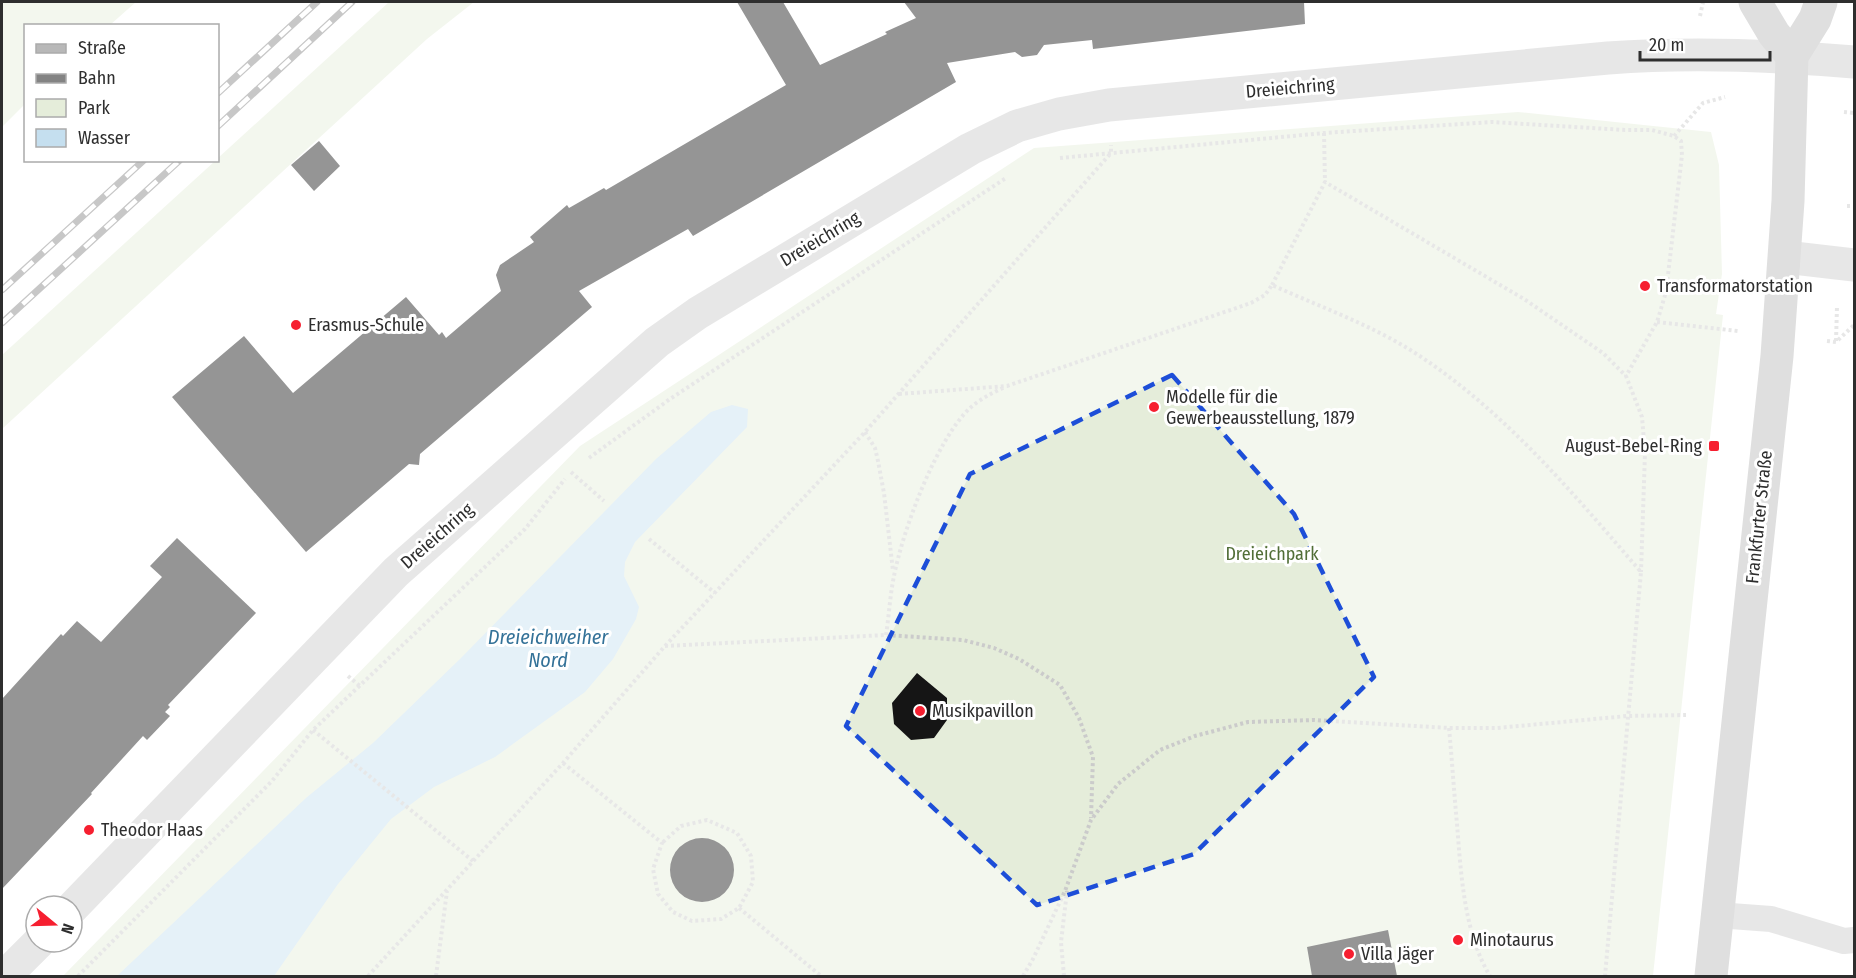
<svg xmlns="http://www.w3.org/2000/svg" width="1856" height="978" font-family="'Fira Sans Condensed',sans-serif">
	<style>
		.green { fill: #e5edda }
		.water { fill: #c5dfef }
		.building { fill: #151515 }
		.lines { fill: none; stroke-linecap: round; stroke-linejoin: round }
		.path { stroke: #cbcbcb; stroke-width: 4; stroke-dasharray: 3 3; stroke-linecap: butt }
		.service { stroke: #cbcbcb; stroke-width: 26 }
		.tertiary { stroke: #cbcbcb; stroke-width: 33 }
		.secondary { stroke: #b8b8b8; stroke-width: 33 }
		.rail-casing { stroke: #838383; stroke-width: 7 }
		.rail { stroke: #fff; stroke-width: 4.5; stroke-dasharray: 14; stroke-linecap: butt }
		.marked { fill: none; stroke: #1d4ed8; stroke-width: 4.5; stroke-dasharray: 12 8; stroke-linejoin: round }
		.poi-dot { fill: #f61f30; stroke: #fff; stroke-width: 2 }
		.labels { text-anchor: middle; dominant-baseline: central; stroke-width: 6; stroke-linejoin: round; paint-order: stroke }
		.street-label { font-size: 18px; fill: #2e2e2e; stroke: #fff }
		.poi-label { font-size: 18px; fill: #2e2e2e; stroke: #fff; text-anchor: start }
		.park-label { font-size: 18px; fill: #516e37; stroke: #fff }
		.water-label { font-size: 20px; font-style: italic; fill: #347298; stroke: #fff }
	</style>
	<rect width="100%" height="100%" fill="#fff"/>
	<path class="green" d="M2,2h134l-26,23 -84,1 -1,78 -23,23z
		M389,2h85l-47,37 -425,390v-74l213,-194 3,-1v-2z
		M1518,112l193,20 8,33 3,109 -6,40 7,1 -70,661h-1590l517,-530 454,-298z"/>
	<path class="water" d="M732,405l16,4 -1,18 -112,115 -10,20 -1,14 15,31 -3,12 -23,40 -28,33 -90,65 -61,30 -43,32 -53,65 -64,92h-157l189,-178 67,-55 87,-84 196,-200 55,-47z"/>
	<path class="building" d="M737,2h46l37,63 67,-31 -2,-2 31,-14 -12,-16h400l1,22 -212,25 -1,-9 -48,5 -7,10 -15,2 -7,-5 -68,11 9,19 -263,154 -5,-7 -109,62 13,16 -172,147 -1,11 -10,-1 -103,88 -134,-155 72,-61 49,57 113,-96 33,38 3,-3 4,6 55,-47 -5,-16 4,-10 34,-23 -4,-5 37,-32 2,3 35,-20 2,2 180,-105z
		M319,141l21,25 -26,25 -23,-26z
		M177,538l79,75 -88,92 2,2 -5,5 5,4 -23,24 -4,-4 -52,57 1,1 -90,95v-190l59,-65 2,2 14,-15 24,21 61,-65 -12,-11z
		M917,673l30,25v22l-13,18 -23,2 -17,-16 -2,-21z
		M670 870a32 32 0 1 1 64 0a32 32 0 1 1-64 0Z
		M1388,930l9,46h-85l-5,-29z"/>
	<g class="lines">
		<path class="path" d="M1700,16l3,-14
			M1844,112l10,1
			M1324,133l1,49
			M1674,136l29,-33 22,-6
			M1060,158l264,-25 168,-11 133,8h27l22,6 7,5 1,14 -16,137 -9,30 -31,54 16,41 3,36 -4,119
			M1847,206h7
			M1272,285l53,-103 199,117 79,54 23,23
			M1657,322l81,9
			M1827,341l9,1 18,-17
			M1836,341l1,-34
			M899,394l108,-8 244,-83 14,-8 7,-10c46,21 97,39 140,66 91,58 160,141 229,221l-36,404
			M865,432l10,16 3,13 6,32 9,78
			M589,458l81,-59 336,-221
			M571,472l33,29
			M649,539l66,54
			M886,635c3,-19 4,-40 8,-59 9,-46 42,-136 76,-168 10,-9 22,-15 35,-21
			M665,646l221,-11 77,5 31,8 25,11 41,26 19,33 14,39 -2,61
			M348,676l12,10
			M1449,728c3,32 5,64 8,96 4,50 7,109 33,152
			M313,730l160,131
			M563,763l99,80 -9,26 5,25 15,18 19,9 29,-2 18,-11 14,-26 -2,-26 -14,-23 -30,-13 -26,6 -19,17
			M739,908l82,68
			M78,976l194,-195 41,-51 212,-201 40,-50
			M368,976l195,-213 102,-117 200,-214 246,-279v-8
			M436,976l11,-85
			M1023,976l10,-17 32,-68 26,-71 27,-36 42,-34 35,-14 53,-14 66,-2 135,8h48l130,-12 59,-1
			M1064,976l-3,-34 6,-51"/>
		<path class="service" d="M1717,915l54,4 73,22 10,-1"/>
		<path class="tertiary" d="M1785,257l69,8
			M72,908l324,-336 261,-230 41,-29 272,-164 47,-23 42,-12 50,-9 499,-47c82,-6 164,-3 246,4
			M5,976l34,-34"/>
		<path class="secondary" d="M1755,2l19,32 18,22
			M1711,976l66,-620 11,-155 4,-145 23,-37 6,-17"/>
		<g class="rail-casing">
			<path id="rail" d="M218,93l99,-91
				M218,126l134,-124
				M2,290l142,-130
				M2,323l178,-163"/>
		</g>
		<use href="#rail" class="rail"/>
	</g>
	<path d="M0 0H1856V978H0ZM1172,375l122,139 80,163 -180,177 -157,51 -191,-179 124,-252z" fill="#fff" fill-opacity=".55" fill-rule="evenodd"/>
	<path class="marked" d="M1172,375l122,139 80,163 -180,177 -157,51 -191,-179 124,-252z"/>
	<g class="poi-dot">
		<circle cx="1645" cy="286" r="6"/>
		<circle cx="296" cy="325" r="6"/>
		<circle cx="1154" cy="407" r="6"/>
		<rect x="1708" y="440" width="12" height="12" rx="3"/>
		<circle cx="920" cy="711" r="6"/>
		<circle cx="89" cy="830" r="6"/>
		<circle cx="1458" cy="940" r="6"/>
		<circle cx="1349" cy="954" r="6"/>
	</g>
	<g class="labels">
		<g class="street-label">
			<text transform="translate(1290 88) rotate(-5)">Dreieichring</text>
			<text transform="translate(820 239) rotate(-31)">Dreieichring</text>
			<text transform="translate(1759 517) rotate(-84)">Frankfurter Straße</text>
			<text transform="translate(437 536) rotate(-41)">Dreieichring</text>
		</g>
		<g class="poi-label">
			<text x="1657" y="286">Transformatorstation</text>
			<text x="308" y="325">Erasmus-Schule</text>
			<text x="1166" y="397">Modelle für die<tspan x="1166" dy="21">Gewerbeausstellung, 1879</tspan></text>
			<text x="1702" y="446" text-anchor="end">August-Bebel-Ring</text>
			<text x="932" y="711">Musikpavillon</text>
			<text x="101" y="830">Theodor Haas</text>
			<text x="1470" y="940">Minotaurus</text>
			<text x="1361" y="954">Villa Jäger</text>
		</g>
		<g class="park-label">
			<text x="1272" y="554">Dreieichpark</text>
		</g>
		<g class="water-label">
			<text x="548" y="637">Dreieichweiher<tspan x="548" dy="23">Nord</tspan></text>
		</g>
	</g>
	<rect width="1856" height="978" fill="none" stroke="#2e2e2e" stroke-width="6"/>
	<rect x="24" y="24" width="195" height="138" fill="#ffffff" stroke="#ababab" stroke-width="1.5"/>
	<rect x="36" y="44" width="30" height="9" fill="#b8b8b8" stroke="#ababab" stroke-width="1.5"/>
	<text x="78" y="54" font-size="18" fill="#2e2e2e">Straße</text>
	<rect x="36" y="74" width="30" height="9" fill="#838383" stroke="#ababab" stroke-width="1.5"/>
	<text x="78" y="84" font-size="18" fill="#2e2e2e">Bahn</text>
	<rect x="36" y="99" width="30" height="18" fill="#e5edda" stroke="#ababab" stroke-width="1.5"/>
	<text x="78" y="114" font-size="18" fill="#2e2e2e">Park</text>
	<rect x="36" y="129" width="30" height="18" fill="#c5dfef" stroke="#ababab" stroke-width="1.5"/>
	<text x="78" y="144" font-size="18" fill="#2e2e2e">Wasser</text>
	<g transform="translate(54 924) rotate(109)"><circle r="28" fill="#ffffff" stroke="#ababab" stroke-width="1.5"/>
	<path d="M0-4.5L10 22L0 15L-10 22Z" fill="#f61f30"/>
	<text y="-9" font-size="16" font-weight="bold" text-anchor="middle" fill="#2e2e2e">N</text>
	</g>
	<path d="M1640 51v9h130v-9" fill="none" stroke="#2e2e2e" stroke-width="3"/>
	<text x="1649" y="51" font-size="18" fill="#2e2e2e" stroke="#ffffff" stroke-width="4.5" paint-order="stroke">20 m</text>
</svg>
